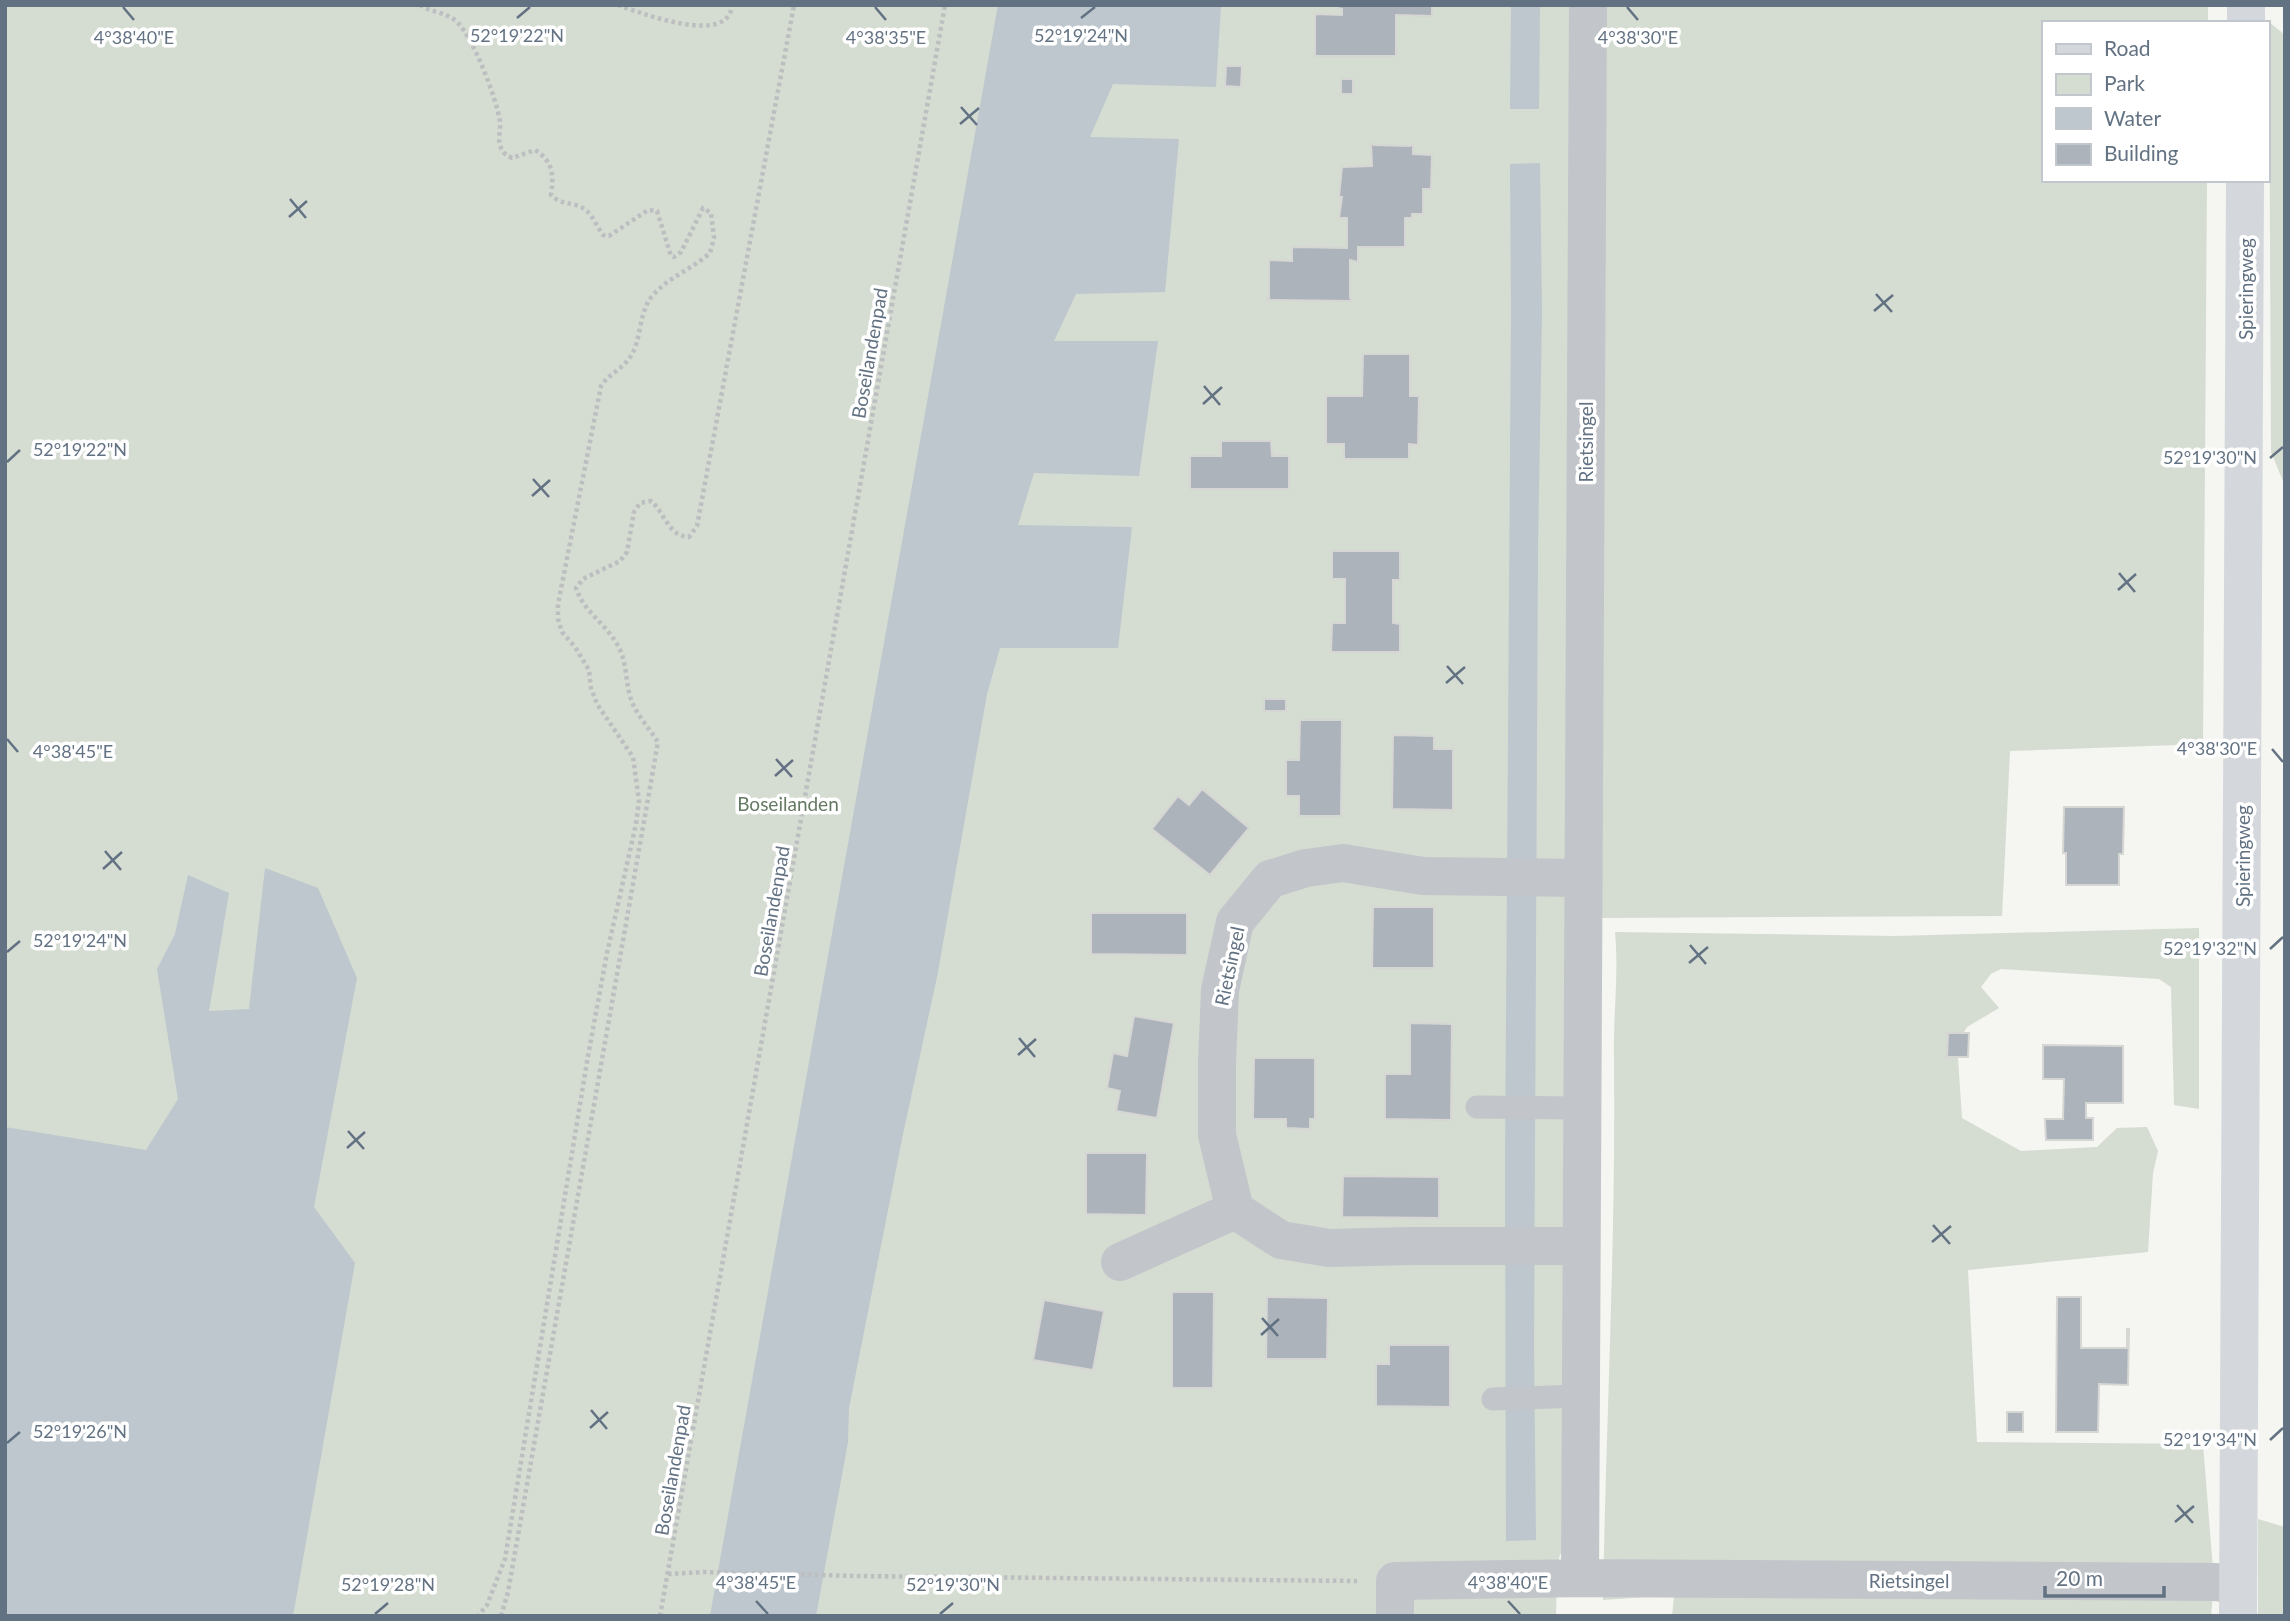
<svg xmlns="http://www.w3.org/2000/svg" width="2290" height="1621" font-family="Lato,sans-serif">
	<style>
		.green { fill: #d5dcd2 }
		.water { fill: #bdc7cd }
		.building { fill: #adb3ba; stroke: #d6d6d4; stroke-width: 2 }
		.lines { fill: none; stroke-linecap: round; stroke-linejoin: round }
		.path { stroke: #bcbec0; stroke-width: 4.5; stroke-dasharray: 3.5 3.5; stroke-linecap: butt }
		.lane { stroke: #c2c5c9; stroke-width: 23 }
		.street { stroke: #c2c5c9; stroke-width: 38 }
		.secondary { stroke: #d4d8dc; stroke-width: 38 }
		.ticks { fill: none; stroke: #637283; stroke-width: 2.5 }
		.labels { text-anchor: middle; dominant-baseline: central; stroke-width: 7; stroke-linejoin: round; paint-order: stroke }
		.street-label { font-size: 19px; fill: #637283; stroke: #fff }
		.park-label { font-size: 19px; fill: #647a62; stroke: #fff }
		.ticks-label { font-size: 18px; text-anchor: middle; fill: #637283; stroke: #fff; stroke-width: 7; stroke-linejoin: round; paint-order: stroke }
	</style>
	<rect width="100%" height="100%" fill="#f5f5f1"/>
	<path class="green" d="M5,5h1581l-15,1523 -14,35 -1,53h-1551z
		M1606,5h602v18h-165v157h164l-4,564 -193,7 -8,165 -402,2z
		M2269,22l16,13v451l-14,-34z
		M2199,928v181l-25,-4 -3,-118 -12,-8 -158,-10 -10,5 -10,13 18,21 -32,19 -10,16 5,75 59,33 76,-4 20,-19 30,-1 11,24 -5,22 -5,79 -180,18 9,172 226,2 11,138 -3,34h-539l2,-21 -71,5c3,-180 13,-361 11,-541 -1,-42 5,-85 1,-127l280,4z
		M2258,1519l27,8v89h-27z"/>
	<path class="water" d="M998,5h223l-5,82 -103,-3 -23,53 89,2 -14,153 -89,2 -22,47h104l-19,135 -105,-3 -16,52 114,2 -14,121h-118l-13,46 -50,283 -34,157 -54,274 -1,34 -32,174h-106z
		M1511,5h29l-1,104h-29z
		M1540,163l2,150 -4,236 -4,798 2,193 -30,1 -1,-377 6,-851 -1,-149z
		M265,868l53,20 39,90 -43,229 41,56 -62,353h-288v-489l141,23 32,-51 -21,-130 18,-35 13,-59 41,18 -20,118 40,-2z"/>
	<path class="building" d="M1338,5h94v11l-36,-1v41h-81v-42l27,1v-6l-4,-1z
		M1226,66h16l-1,21 -16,-1z
		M1341,79h12v15h-12z
		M1371,143l3,2 36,1 3,-2v10l19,1 -1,34h-8v25h-11v4h-7v29h-47v15l-8,-2v38l2,3 -85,-1v-2h2v-38l23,1v-14l55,1v-30h-8l3,-21h-3l3,-30 30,-1z
		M1363,354h47v42h9l-1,49 -9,-1v15h-65v-15h-18v-48h36z
		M1221,441h50l1,15h17v33h-99v-33h31z
		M1332,551h68v29h-7v43l7,1v28h-69l1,-29h13v-44h-13z
		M1264,699h22v12h-22z
		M1300,720h42l-1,96h-42v-20h-13v-36h13z
		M1393,735l41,1v13h19v61l-61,-1z
		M1202,789l47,39 -39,47 -58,-46 26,-33 11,9z
		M2064,807h60l-1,47h-4v31h-53v-32h-3z
		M1373,907h61v61h-62z
		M1091,913h96v42l-96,-1z
		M1134,1016l40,7 -17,95 -41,-7 4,-20 -13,-3 6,-35 14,3z
		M1410,1023l42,1 -1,96 -66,-1v-45h25z
		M1948,1033h21l-1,24h-21z
		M2043,1045l80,1v57h-37v15h7v22h-47l-1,-21h18l1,-40h-21z
		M1254,1058h61v61h-5v10l-24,-1v-9h-33z
		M1086,1153h61l-1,62 -60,-1z
		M1343,1176l96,1v41l-97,-1z
		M1172,1292h42l-1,96h-41z
		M1267,1297l61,1 -1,61h-61z
		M2057,1297h24v51h46v-19h2l-1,56 -29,-1 -1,48h-42z
		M1044,1300l60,11 -11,59 -60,-10z
		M1389,1345h61v62l-74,-1v-42h13z
		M2007,1412h16v20h-16z"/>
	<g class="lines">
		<path class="path" d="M420,5c12,8 28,7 38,18 15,15 39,76 42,99 1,9 -3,18 1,26 2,6 6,7 11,10l23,-8c18,11 19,25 16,45 10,11 25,6 36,16 6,6 11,17 16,24l6,1 39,-26 9,1 14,45 3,1 7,-5 22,-44 8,5 3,25 -4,15c-18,16 -41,24 -57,42 -16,18 -10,47 -25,65 -8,10 -20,15 -27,26l-43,218v15l4,13 13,15 14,23 2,18 6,16 36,53 6,44 -3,23 -29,129 -19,103 -83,503 -18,46 -9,11
			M618,5c23,8 111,42 114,0
			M668,1574l37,-2 152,4 500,5
			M501,1616l7,-24 150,-850c-9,-14 -24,-30 -28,-46 -5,-18 -3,-35 -13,-52 -13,-22 -33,-32 -41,-56l7,-9 37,-18 7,-9 7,-40 6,-9 11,-2c14,12 17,35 38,36l8,-11 97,-521
			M660,1616l285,-1611"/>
		<path class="lane" d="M1477,1107l104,1
			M1493,1399l87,-3"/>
		<path class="street" d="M1581,1246h-171l-81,2 -48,-8 -46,-30 -18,-75v-72l3,-73 15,-68 35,-43 36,-11 37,-5 80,13 160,2
			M1120,1262l115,-52
			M1580,1578l8,-1573
			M1395,1616v-35l185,-3 634,4 24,2"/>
		<path class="secondary" d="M2246,23v-18
			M2238,1616l7,-1436"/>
	</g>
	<path class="ticks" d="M123,7l11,13M875,7l11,13M1627,7l11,13M517,18l13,-11M1081,18l14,-11M961,107l16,18M960,124l19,-16M290,199l16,19M289,217l18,-16M1876,294l16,18M1874,311l19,-16M1204,386l16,19M1203,404l19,-17M2270,458l13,-11M7,462l13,-12M533,479l16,18M532,496l18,-16M2119,573l16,19M2118,590l18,-16M1447,666l16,18M1446,683l19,-16M7,739l11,13M2272,749l11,13M776,759l16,18M775,776l18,-16M105,851l16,19M103,869l19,-17M1690,945l16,19M2270,949l13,-12M7,952l13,-11M1689,963l19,-16M1019,1038l16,19M1018,1055l18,-16M348,1131l16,18M347,1148l18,-16M1933,1225l17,19M1932,1242l19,-16M1262,1318l16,18M1261,1335l18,-16M591,1410l16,19M590,1428l18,-16M2270,1440l13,-12M7,1443l13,-11M2177,1505l16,18M2175,1522l19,-16M756,1601l12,13M1508,1601l12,13M375,1614l13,-11M940,1614l13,-11"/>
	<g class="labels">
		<g class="street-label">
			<text transform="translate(2245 289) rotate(-90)">Spieringweg</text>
			<text transform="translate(869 353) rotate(-80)">Boseilandenpad</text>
			<text transform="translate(1585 442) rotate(-90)">Rietsingel</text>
			<text transform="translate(2242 856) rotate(-90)">Spieringweg</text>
			<text transform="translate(771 911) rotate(-80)">Boseilandenpad</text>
			<text transform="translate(1229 966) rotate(-78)">Rietsingel</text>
			<text transform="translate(672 1470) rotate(-80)">Boseilandenpad</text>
			<text x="1909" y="1580">Rietsingel</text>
		</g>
		<g class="park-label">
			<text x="788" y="803">Boseilanden</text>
		</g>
	</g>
	<g class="ticks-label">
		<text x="517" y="42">52°19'22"N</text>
		<text x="1081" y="42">52°19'24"N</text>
		<text x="134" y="44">4°38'40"E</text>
		<text x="886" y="44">4°38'35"E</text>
		<text x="1638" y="44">4°38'30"E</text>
		<text x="80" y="456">52°19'22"N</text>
		<text x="2210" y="464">52°19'30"N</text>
		<text x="2217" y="755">4°38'30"E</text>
		<text x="73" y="758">4°38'45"E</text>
		<text x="80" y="947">52°19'24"N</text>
		<text x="2210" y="955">52°19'32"N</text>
		<text x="80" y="1438">52°19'26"N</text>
		<text x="2210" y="1446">52°19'34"N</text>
		<text x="756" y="1589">4°38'45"E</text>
		<text x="1508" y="1589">4°38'40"E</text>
		<text x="388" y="1591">52°19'28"N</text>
		<text x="953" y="1591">52°19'30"N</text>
	</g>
	<rect width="2290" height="1621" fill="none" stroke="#637283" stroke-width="14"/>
	<rect x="2042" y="21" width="228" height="161" fill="#ffffff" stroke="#c1c7cd" stroke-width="2"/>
	<rect x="2056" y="44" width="35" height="10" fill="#d4d8dc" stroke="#c1c7cd" stroke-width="2"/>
	<text x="2104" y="56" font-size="21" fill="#637283">Road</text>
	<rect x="2056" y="74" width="35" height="21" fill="#d5dcd2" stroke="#c1c7cd" stroke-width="2"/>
	<text x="2104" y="91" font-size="21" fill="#637283">Park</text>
	<rect x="2056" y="108" width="35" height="21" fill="#bdc7cd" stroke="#c1c7cd" stroke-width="2"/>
	<text x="2104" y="126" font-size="21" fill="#637283">Water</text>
	<rect x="2056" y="144" width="35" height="21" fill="#adb3ba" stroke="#c1c7cd" stroke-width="2"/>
	<text x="2104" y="161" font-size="21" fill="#637283">Building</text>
	<path d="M2045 1586v10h119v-10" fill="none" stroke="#637283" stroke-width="3.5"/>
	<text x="2056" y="1586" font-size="21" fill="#637283" stroke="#ffffff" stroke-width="5" paint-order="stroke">20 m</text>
</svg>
